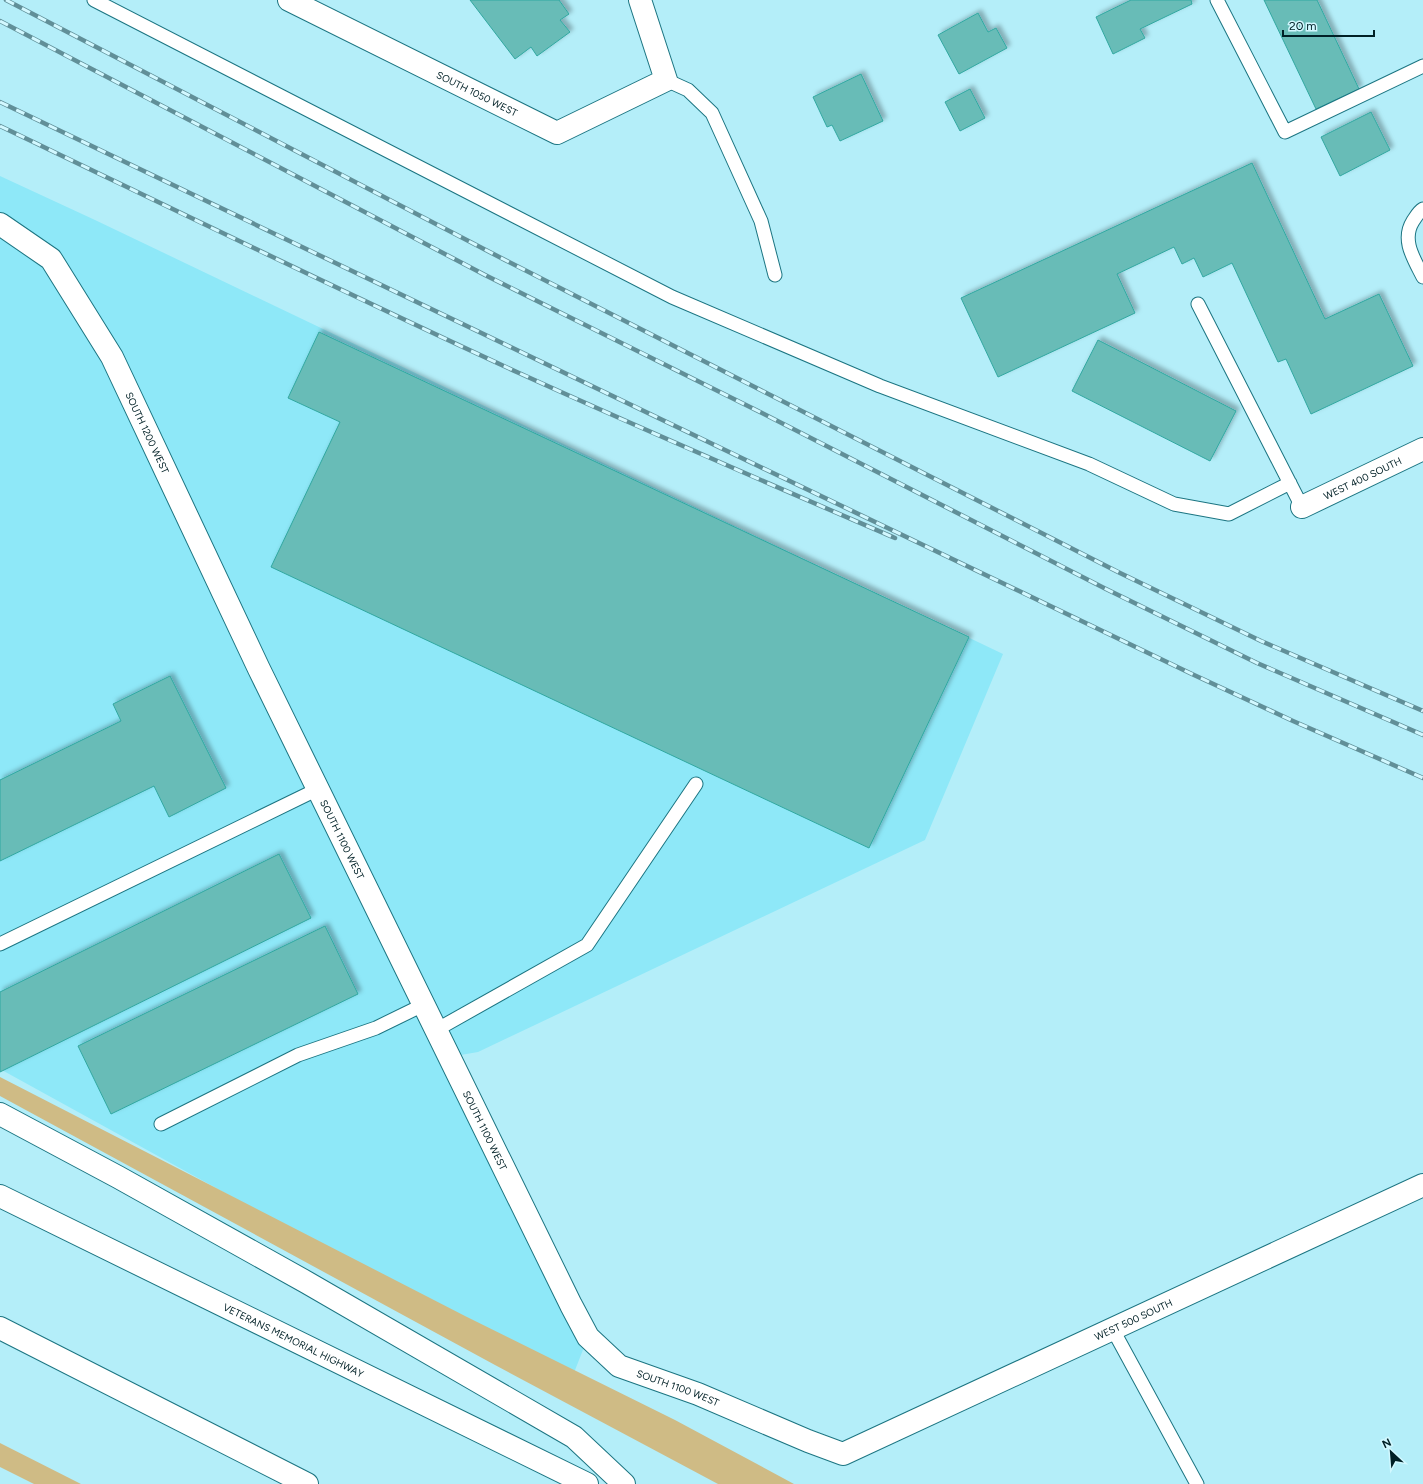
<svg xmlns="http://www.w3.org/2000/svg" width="1423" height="1484" font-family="Figtree,sans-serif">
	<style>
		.built { fill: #8ee8f8 }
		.green { fill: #cfbb85 }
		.building { fill: #67bcb7; stroke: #32a8a1; filter: url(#shadow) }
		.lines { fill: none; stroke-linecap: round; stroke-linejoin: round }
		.lane-casing { stroke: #1c7582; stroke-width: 15 }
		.street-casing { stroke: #1c7582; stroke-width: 24 }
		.highway-casing { stroke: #1c7582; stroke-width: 24 }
		.lane { stroke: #fff; stroke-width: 13 }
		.street { stroke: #fff; stroke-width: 22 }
		.highway { stroke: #fff; stroke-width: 22 }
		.rail-casing { stroke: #618f98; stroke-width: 4.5 }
		.rail { stroke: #d2f8ff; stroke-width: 3; stroke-dasharray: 9; stroke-linecap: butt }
		.labels { text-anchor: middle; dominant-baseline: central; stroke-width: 3.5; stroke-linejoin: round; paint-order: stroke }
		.street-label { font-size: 10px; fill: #002026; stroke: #d2f8ff }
	</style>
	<defs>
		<filter id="shadow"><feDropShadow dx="3.5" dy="-3.5" stdDeviation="2" flood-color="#0004"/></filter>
	</defs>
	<rect width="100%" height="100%" fill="#b4eef9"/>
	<path class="built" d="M0,176l95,44 908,434 -78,186 -447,212 -29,5 139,280 -18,46 -570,-314z"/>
	<path class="green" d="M0,1077l465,239 210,104 119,64h-76l-223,-119 -495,-269z
		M0,1443l81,41h-47l-34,-17z"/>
	<path class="building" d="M470,0h89l10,14 -9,6 10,12 -33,24 -6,-9 -16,12z
		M1131,0h60l1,4 -52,25 5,9 -32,16 -17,-37z
		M1264,0h53l42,89 -43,20z
		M978,13l10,19 8,-4 11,20 -48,26 -21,-39z
		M861,74l22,47 -43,20 -8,-16 -5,2 -14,-30z
		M970,89l15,29 -25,13 -15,-29z
		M1371,112l19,38 -50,26 -19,-39z
		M1252,163l73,156 54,-25 34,72 -102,48 -25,-55 -8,3 -46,-99 -29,14 -9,-19 -12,6 -8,-17 -57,27 18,39 -137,64 -37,-79z
		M319,332l650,305 -100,211 -598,-281 69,-145 -52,-24z
		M1098,340l138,71 -26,50 -138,-70z
		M170,676l56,112 -57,29 -15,-31 -154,75v-81l121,-59 -8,-17z
		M279,854l32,64 -311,154v-80z
		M325,926l33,68 -247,120 -33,-68z"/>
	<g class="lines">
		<g class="lane-casing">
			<path id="lane" d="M94,0l578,297 208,89 209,78 85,40 55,10 61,-31
				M1217,0l68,132 138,-66
				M666,80l22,10 24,23 49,108 14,54
				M1423,209c-5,3 -7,8 -10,12 -12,19 1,38 10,56
				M1198,304l104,203
				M0,944l318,-155
				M436,1030l151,-85 109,-161
				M161,1124l137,-69 78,-27 47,-23
				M1112,1328l85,156"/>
		</g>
		<g class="street-casing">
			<g id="street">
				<path id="s1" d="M289,0l268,133 109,-53 -26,-80"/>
				<path id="s2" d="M0,224l51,35 61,98 147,312 312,636 17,32 31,29 79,28 110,47 35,13 580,-269"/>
				<path id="s3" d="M1302,507l121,-58"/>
			</g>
		</g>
		<g class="highway-casing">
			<g id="highway">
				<path d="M0,1114l118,63 188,105 268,155 50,47"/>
				<path id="s4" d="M0,1196l587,288"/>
				<path d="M0,1328l307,156"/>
			</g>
		</g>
		<use href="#lane" class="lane"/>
		<use href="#street" class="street"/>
		<use href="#highway" class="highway"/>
		<g class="rail-casing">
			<path id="rail" d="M6,0l499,260 615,313 141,68 162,70
				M0,21l485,254 273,136 348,178 151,74 166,72
				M0,102l1194,573 99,46 130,57
				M0,126c173,83 345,167 519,247 125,57 251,111 376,165"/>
		</g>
		<use href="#rail" class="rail"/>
	</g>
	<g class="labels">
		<g class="street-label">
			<text stroke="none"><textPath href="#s1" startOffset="210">SOUTH 1050 WEST</textPath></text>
			<text stroke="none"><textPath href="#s2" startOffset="261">SOUTH 1200 WEST</textPath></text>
			<text stroke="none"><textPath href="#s3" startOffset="67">WEST 400 SOUTH</textPath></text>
			<text stroke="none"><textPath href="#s2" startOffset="712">SOUTH 1100 WEST</textPath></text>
			<text stroke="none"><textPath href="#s2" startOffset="1036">SOUTH 1100 WEST</textPath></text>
			<text stroke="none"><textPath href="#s2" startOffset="1870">WEST 500 SOUTH</textPath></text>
			<text stroke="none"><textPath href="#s4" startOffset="327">VETERANS MEMORIAL HIGHWAY</textPath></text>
			<text stroke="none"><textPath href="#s2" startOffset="1372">SOUTH 1100 WEST</textPath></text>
		</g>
	</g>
	<g transform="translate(1391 1452) rotate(334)" stroke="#d2f8ff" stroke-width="3" paint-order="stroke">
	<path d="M0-3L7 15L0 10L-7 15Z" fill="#002026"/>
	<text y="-6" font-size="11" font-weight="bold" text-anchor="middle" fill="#002026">N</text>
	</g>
	<path d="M1283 30v6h91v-6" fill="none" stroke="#002026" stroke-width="2"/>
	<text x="1289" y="30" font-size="12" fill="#002026" stroke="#d2f8ff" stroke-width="3" paint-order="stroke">20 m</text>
</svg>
